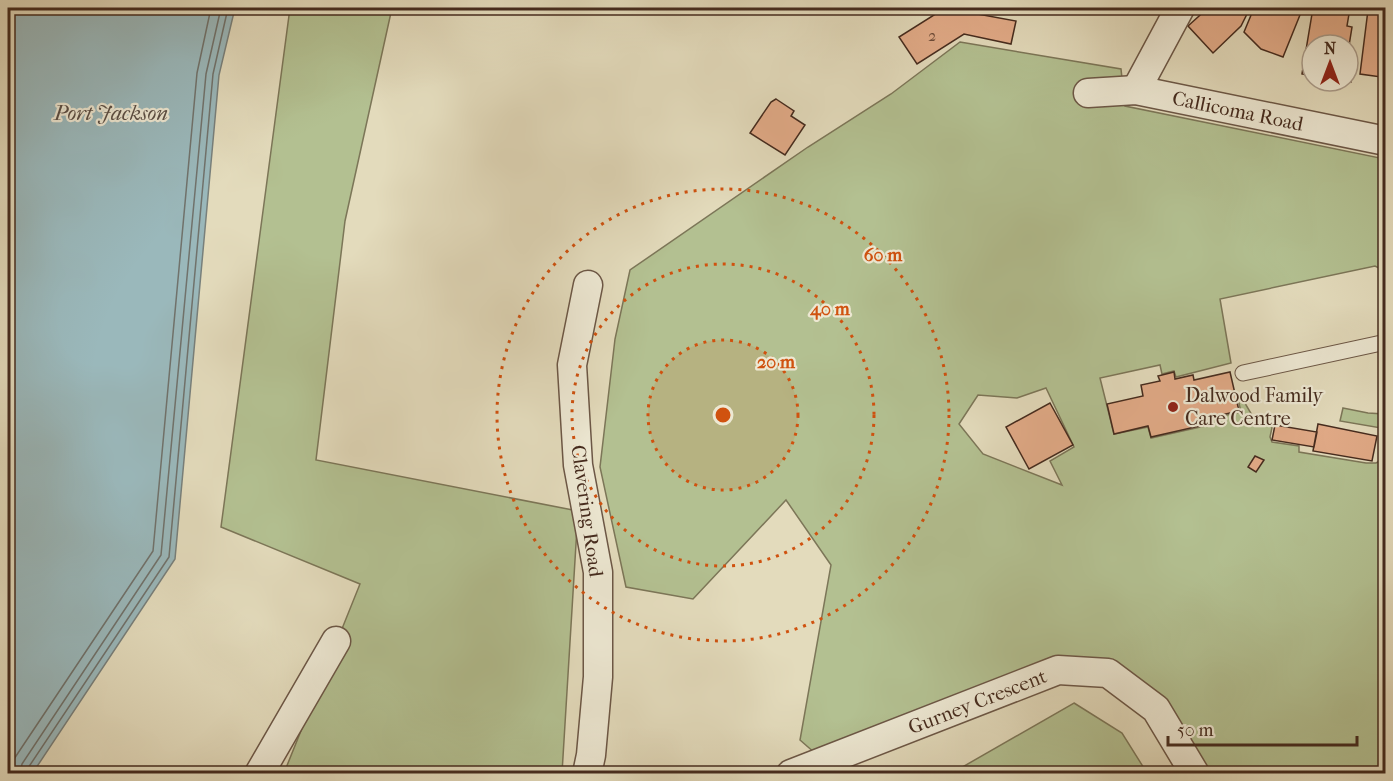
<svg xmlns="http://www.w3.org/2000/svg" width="1393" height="781" font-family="'IM FELL French Canon',serif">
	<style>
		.green { fill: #b3c091; stroke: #7c7658; stroke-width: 1.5; fill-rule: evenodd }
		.water { fill: #9ab8bb; stroke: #78807c; stroke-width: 1.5 }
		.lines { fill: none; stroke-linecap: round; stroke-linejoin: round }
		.shore { stroke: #70726c; stroke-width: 1.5 }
		.building { fill: #e2ab88; stroke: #452b1e; stroke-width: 1.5 }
		.service-casing { stroke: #6c5746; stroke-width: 17 }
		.minor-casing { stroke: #6c5746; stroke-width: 31 }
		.service { stroke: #ede8d3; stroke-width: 15 }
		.minor { stroke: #ede8d3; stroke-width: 28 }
		.ring { fill: none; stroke: #d0520f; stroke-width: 3; stroke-dasharray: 3 6 }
		.poi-dot { fill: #8f2418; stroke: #ede8d3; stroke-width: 2 }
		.labels { text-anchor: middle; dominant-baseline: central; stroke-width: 4.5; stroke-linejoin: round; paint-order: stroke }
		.number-label { font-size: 16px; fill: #6c4b38 }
		.street-label { font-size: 20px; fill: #452b1e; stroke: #ede8d3 }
		.poi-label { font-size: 20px; fill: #452b1e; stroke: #ede8d3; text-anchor: start }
		.water-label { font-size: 21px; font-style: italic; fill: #5a4e45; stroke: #ede8d3 }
		.centre { fill: #d0520f; stroke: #ede8d3; stroke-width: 3 }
		.ring-label { font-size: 18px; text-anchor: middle; font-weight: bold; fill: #d0520f; stroke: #ede8d3; stroke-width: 4.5; stroke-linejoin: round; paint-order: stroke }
	</style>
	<rect width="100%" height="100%" fill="#e3dbbc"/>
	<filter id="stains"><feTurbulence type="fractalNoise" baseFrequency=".00333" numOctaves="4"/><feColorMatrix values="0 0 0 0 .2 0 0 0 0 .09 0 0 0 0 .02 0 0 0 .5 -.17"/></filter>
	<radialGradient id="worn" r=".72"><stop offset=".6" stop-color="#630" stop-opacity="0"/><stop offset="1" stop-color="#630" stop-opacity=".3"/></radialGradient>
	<path class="green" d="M290,8h102l-47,213 -29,239 262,51 -16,262h-278l76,-189 -139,-57z
		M960,42l161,27 4,37 260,53v145l-6,-36 -4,-2 -155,33 11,64 -55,14 -2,-6 -12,3 -2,-9 -60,13 14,56 34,-7 3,11 54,-12 -1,-6 37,-8 -3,-13 4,-1 14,24 17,1 -3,14 2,5 27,4v6l67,11h10l9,-5v315h-177l-116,-114 -276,95 -16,-14 31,-175 -45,-65 -93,99 -67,-12 -26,-120 15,-128 15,-69 178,-123 83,-53zM1046,388l28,59 -24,14 12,24 -79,-31 -24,-30 19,-29 39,3z
		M1343,408l25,5 16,1v8l-3,6 -41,-7z
		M1074,703l48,30 25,40h-195z"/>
	<path class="water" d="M8,8h227l-16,67 -44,484 -143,215 -24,-1z"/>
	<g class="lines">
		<path class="shore" d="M10,774l4,-15 139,-208 44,-478 14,-65
			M20,774l2,-10 139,-209 45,-481 15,-66
			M27,774l1,-6 141,-211 44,-483 15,-66"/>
	</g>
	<path class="building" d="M945,8l71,13 -5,23 -47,-10 -47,30 -18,-27z
		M1208,8h42l-9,18 -28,27 -25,-27z
		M1254,8h42l6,2 -19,47 -22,-8 -17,-17z
		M1313,8h37l-3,18 5,1 -4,25 7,1 -4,29 -7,-1h4v-36h-36v31l-10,-2z
		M1368,10l18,2v44l-2,-1 -3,22 -21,-3z
		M776,99l18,12 -3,5 14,9 -20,30 -35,-22 21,-31z
		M1174,372l1,7 18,-4 1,5 36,-8 9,39 -36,8 1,6 -53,12 -3,-11 -34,8 -7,-30 36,-8 -2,-11 19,-4 -2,-5z
		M1050,403l23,42 -44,24 -23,-42z
		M1318,424l59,12 -5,25 -59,-10z
		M1275,425l42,7 -3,15 -42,-7z
		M1255,456l9,4 -8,12 -8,-5z"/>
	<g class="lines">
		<g class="service-casing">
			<path id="service" d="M1243,373l143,-31"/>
		</g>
		<g class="minor-casing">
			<g id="minor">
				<path d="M1136,90l44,-82"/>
				<path id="s1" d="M1088,93l48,-3 250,51"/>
				<path d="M259,774l77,-133"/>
				<path d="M587,774l4,-19 7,-78v-105l-20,-107 -6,-100 16,-80"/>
				<path id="s2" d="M791,774l267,-104 50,3 48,36 39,65"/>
			</g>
		</g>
		<use href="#service" class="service"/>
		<use href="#minor" class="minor"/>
	</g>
	<circle cx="723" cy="415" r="75" fill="#d0520f" fill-opacity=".12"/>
	<g class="ring">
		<circle cx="723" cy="415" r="75"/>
		<circle cx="723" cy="415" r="151"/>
		<circle cx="723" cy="415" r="226"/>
	</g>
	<circle class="poi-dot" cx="1173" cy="407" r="6"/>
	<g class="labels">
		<g class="number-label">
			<text x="932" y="35">2</text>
		</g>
		<g class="street-label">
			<text stroke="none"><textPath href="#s1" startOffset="152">Callicoma Road</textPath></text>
			<text transform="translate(587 511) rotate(82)">Clavering Road</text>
			<text stroke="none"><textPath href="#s2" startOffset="200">Gurney Crescent</textPath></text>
		</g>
		<g class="poi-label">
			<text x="1185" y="395">Dalwood Family<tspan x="1185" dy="23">Care Centre</tspan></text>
		</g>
		<g class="water-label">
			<text x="111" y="113">Port Jackson</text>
		</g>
	</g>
	<circle cx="723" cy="415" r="9" class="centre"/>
	<g class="ring-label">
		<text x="883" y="261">60 m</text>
		<text x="830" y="315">40 m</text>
		<text x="776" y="368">20 m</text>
	</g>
	<rect width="1393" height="781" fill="none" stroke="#e3dbbc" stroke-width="30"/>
	<rect x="9" y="9" width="1375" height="763" fill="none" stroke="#452b1e" stroke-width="3"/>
	<rect x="15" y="15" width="1363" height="751" fill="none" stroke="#452b1e" stroke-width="1.5"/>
	<g transform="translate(1330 63)"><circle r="28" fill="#ede8d3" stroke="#aa9c8b" stroke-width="1.5"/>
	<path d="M0-4.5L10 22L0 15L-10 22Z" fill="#8f2418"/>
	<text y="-9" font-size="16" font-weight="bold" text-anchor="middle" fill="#452b1e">N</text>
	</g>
	<path d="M1168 736v9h189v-9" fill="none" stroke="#452b1e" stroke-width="3"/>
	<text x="1177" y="736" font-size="18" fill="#452b1e" stroke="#ede8d3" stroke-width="4.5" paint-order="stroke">50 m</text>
	<rect width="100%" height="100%" filter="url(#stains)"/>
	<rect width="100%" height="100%" fill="url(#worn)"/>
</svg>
